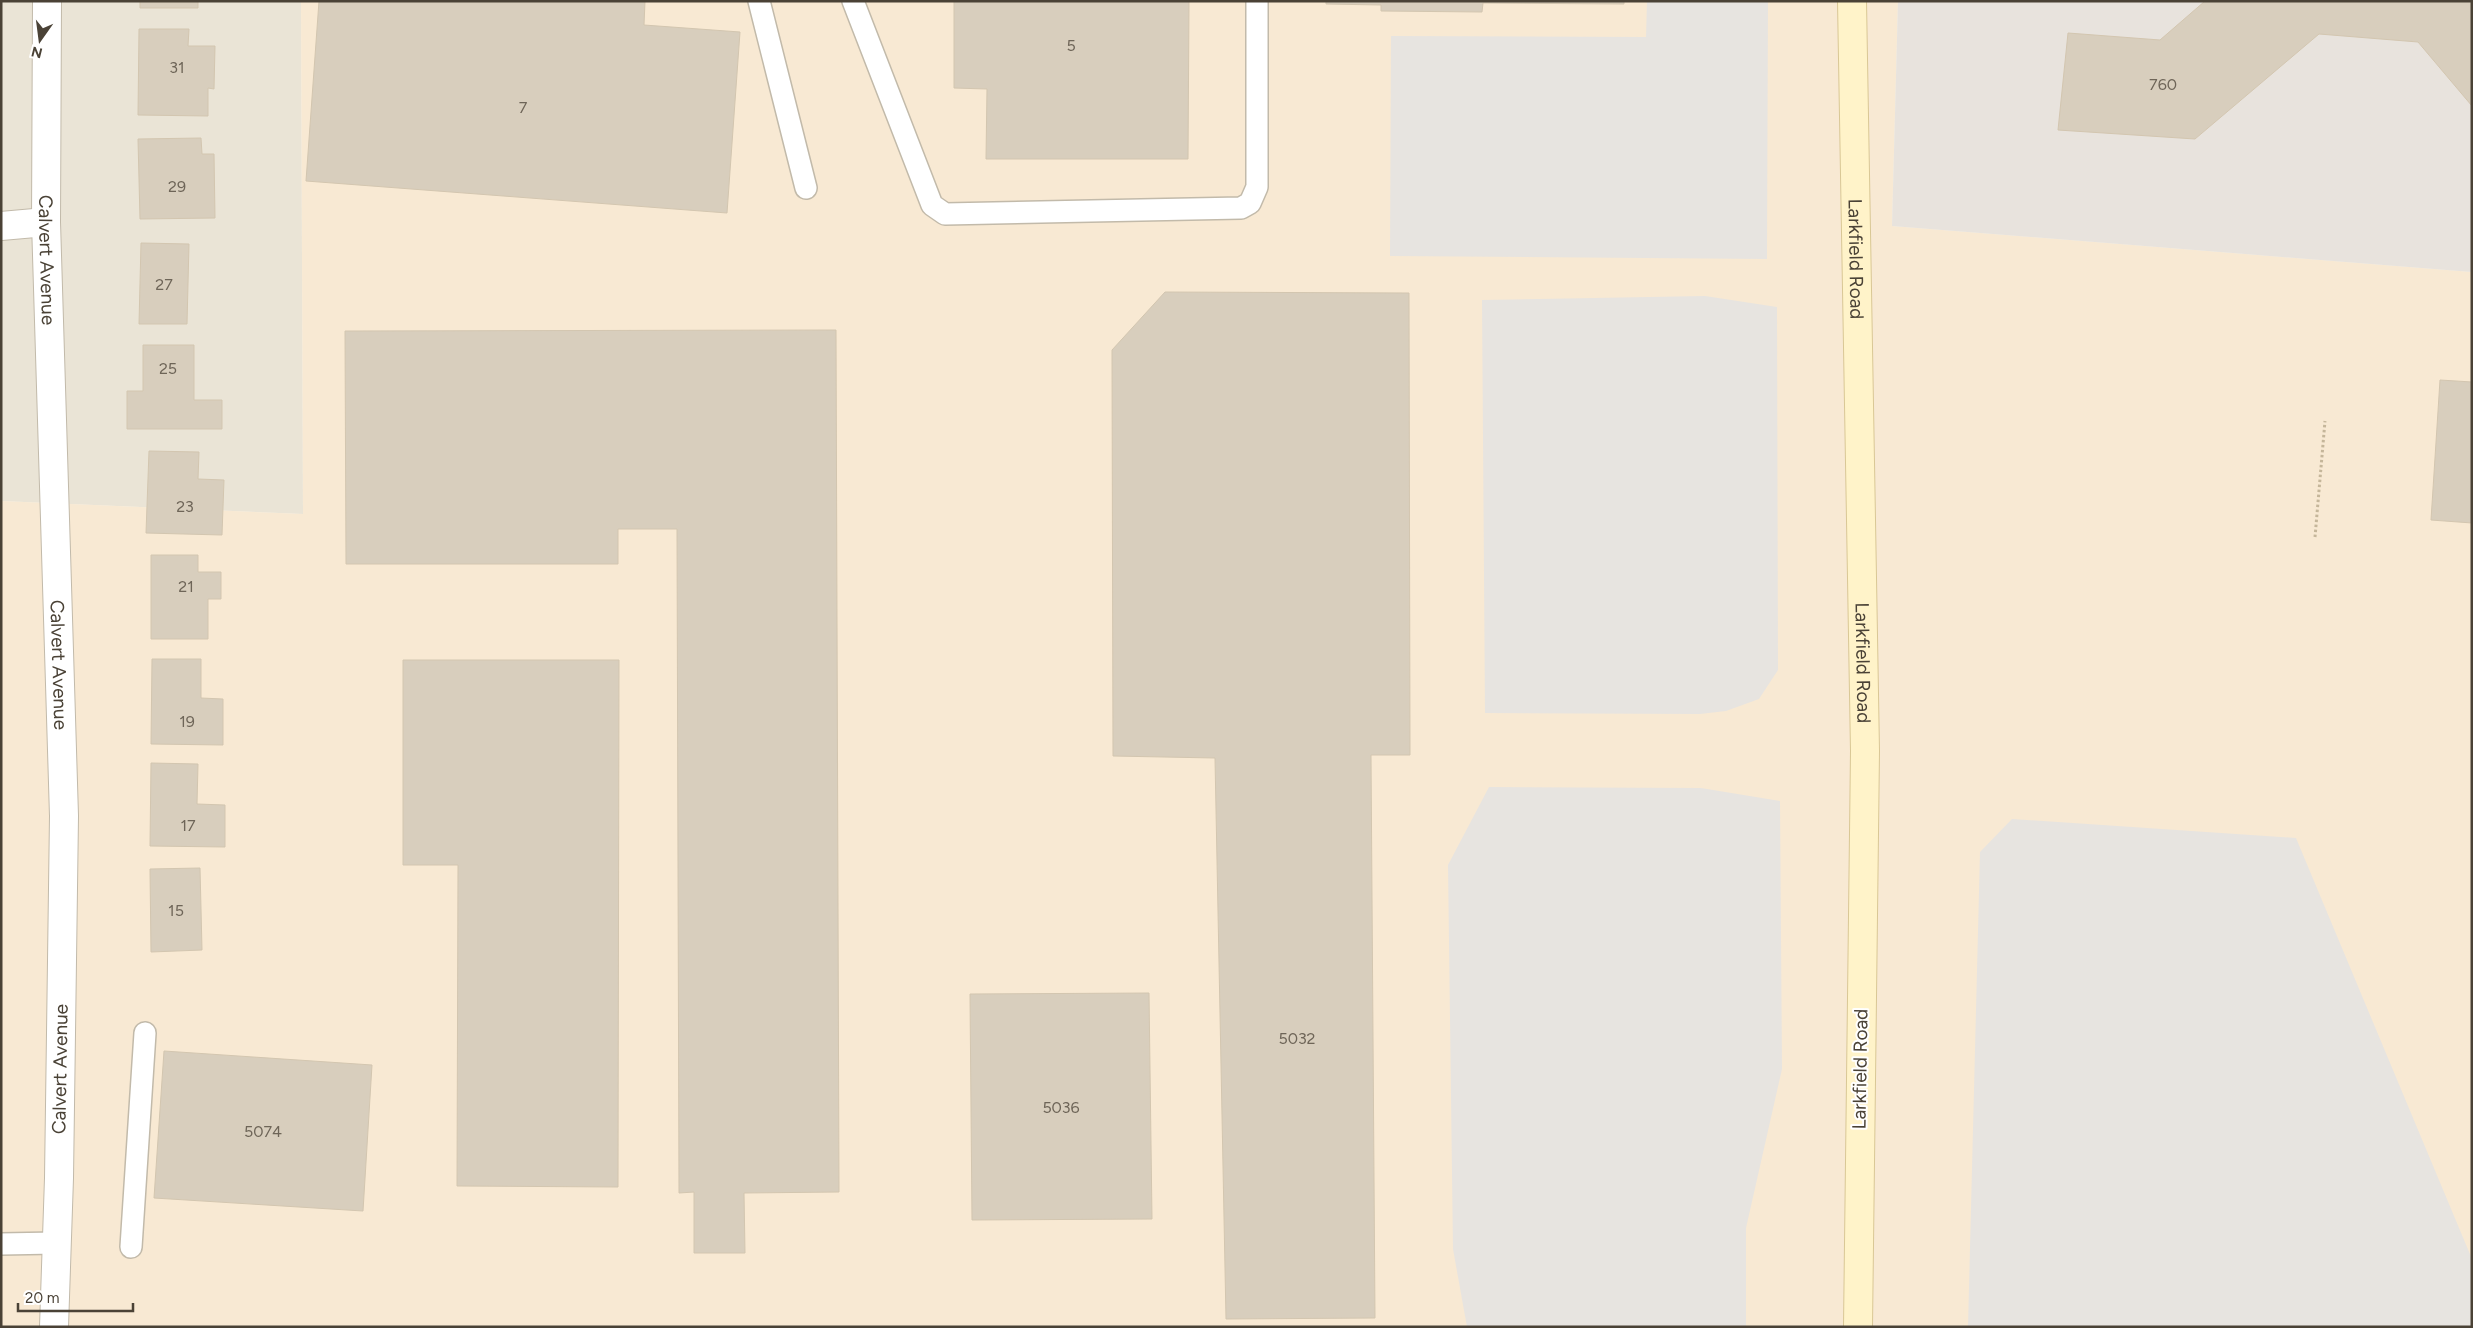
<svg xmlns="http://www.w3.org/2000/svg" width="2473" height="1328" font-family="Figtree,sans-serif">
	<style>
		.residential { fill: #eae4d6 }
		.commercial { fill: #f8e9d3 }
		.industrial { fill: #e8e3dd }
		.parking { fill: #e7e4e0 }
		.building { fill: #d8cebd; stroke: #d3c6b0 }
		.lines { fill: none; stroke-linecap: round; stroke-linejoin: round }
		.service-casing { stroke: #c2baaa; stroke-width: 24 }
		.minor-casing { stroke: #c2baaa; stroke-width: 30 }
		.secondary-casing { stroke: #d9c795; stroke-width: 30 }
		.path { stroke: #c5b69a; stroke-width: 3; stroke-dasharray: 2.5 2.5; stroke-linecap: butt }
		.service { stroke: #fff; stroke-width: 21 }
		.minor { stroke: #fff; stroke-width: 28 }
		.secondary { stroke: #fff3c9; stroke-width: 28 }
		.labels { text-anchor: middle; dominant-baseline: central; stroke-width: 4; stroke-linejoin: round; paint-order: stroke }
		.number-label { font-size: 16px; fill: #6e6558 }
		.street-label { font-size: 19px; fill: #4a4236; stroke: #fff }
	</style>
	<rect width="100%" height="100%" fill="#f5f2e9"/>
	<path class="residential" d="M1,1h300l2,513 -302,-13z"/>
	<path class="commercial" d="M301,1h1597l-6,225 580,46v1055h-2471v-826l302,13z"/>
	<path class="industrial" d="M1898,1h574v271l-580,-46z"/>
	<path class="parking" d="M1647,1h121l-1,258 -377,-3 1,-220 255,1z
		M1705,296l72,11 1,363 -19,29 -33,12 -26,3 -215,-1 -3,-413z
		M1489,787l212,1 79,13 2,268 -36,159v99h-279l-14,-78 -5,-384z
		M2012,819l284,19 176,421v68h-504l12,-475z"/>
	<path class="building" d="M140,1h58v7h-58z
		M319,1h326l-1,24 96,7 -13,181 -421,-32z
		M954,1h235l-1,158h-202l1,-70 -33,-1z
		M1326,1h298v3l-141,-1 -1,9 -101,-1v-6l-55,-1z
		M2205,1h267v105l-54,-64 -99,-8 -124,105 -137,-9 10,-97 92,7z
		M139,29h50l-1,17h27l-1,43 -6,-1v28l-70,-1z
		M201,138l1,16h12l1,64 -75,1 -2,-80z
		M141,243l48,1 -2,80h-48z
		M1165,292l244,1 1,462h-39l4,563 -149,1 -11,-561 -102,-2 -1,-406z
		M836,330l3,862 -95,1 1,60h-51v-61l-15,1 -2,-664h-59v35h-272l-1,-233z
		M143,345h51v55h28v29h-95v-38h16z
		M2440,380l32,2v141l-41,-3z
		M149,451l50,1 -1,27 26,1 -2,55 -76,-2z
		M151,555h47v17h23v27h-13v40h-57z
		M152,659h49v39l22,1v46l-72,-1z
		M403,660h216l-1,527 -161,-1 1,-321h-55z
		M151,763l47,1 -1,40 28,1v42l-75,-1z
		M200,868l2,82 -51,2 -1,-83z
		M1149,993l3,226 -180,1 -2,-226z
		M164,1051l208,14 -9,146 -209,-13z"/>
	<g class="lines">
		<g class="service-casing">
			<path id="service" d="M759,1l47,187
				M853,1l79,204 13,9 296,-6 9,-5 7,-16v-186
				M1,1244l55,-1
				M131,1247l14,-214"/>
		</g>
		<g class="minor-casing">
			<g id="minor">
				<path id="s1" d="M47,1l-1,221 18,594 -5,362 -5,149"/>
				<path d="M1,226l45,-4"/>
			</g>
		</g>
		<g class="secondary-casing">
			<g id="secondary">
				<path id="s2" d="M1852,1l13,750 -7,576"/>
			</g>
		</g>
		<path class="path" d="M2315,537l10,-116"/>
		<use href="#service" class="service"/>
		<use href="#minor" class="minor"/>
		<use href="#secondary" class="secondary"/>
	</g>
	<g class="labels">
		<g class="number-label">
			<text x="1071" y="45">5</text>
			<text x="177" y="67">31</text>
			<text x="2163" y="84">760</text>
			<text x="523" y="107">7</text>
			<text x="177" y="186">29</text>
			<text x="164" y="284">27</text>
			<text x="168" y="368">25</text>
			<text x="185" y="506">23</text>
			<text x="186" y="586">21</text>
			<text x="187" y="721">19</text>
			<text x="188" y="825">17</text>
			<text x="176" y="910">15</text>
			<text x="1297" y="1038">5032</text>
			<text x="1061" y="1107">5036</text>
			<text x="263" y="1131">5074</text>
		</g>
		<g class="street-label">
			<text stroke="none"><textPath href="#s1" startOffset="259">Calvert Avenue</textPath></text>
			<text stroke="none"><textPath href="#s2" startOffset="258">Larkfield Road</textPath></text>
			<text stroke="none"><textPath href="#s1" startOffset="664">Calvert Avenue</textPath></text>
			<text stroke="none"><textPath href="#s2" startOffset="662">Larkfield Road</textPath></text>
			<text transform="translate(60 1069) rotate(-89)">Calvert Avenue</text>
			<text transform="translate(1860 1069) rotate(-89)">Larkfield Road</text>
		</g>
	</g>
	<rect width="2473" height="1328" fill="none" stroke="#4a4236" stroke-width="5"/>
	<g transform="translate(40 40) rotate(194)" stroke="#ffffff" stroke-width="4" paint-order="stroke">
	<path d="M0-4L9 19L0 12L-9 19Z" fill="#4a4236"/>
	<text y="-8" font-size="14" font-weight="bold" text-anchor="middle" fill="#4a4236">N</text>
	</g>
	<path d="M18 1303v8h115v-8" fill="none" stroke="#4a4236" stroke-width="2.5"/>
	<text x="25" y="1303" font-size="15" fill="#4a4236" stroke="#ffffff" stroke-width="4" paint-order="stroke">20 m</text>
</svg>
